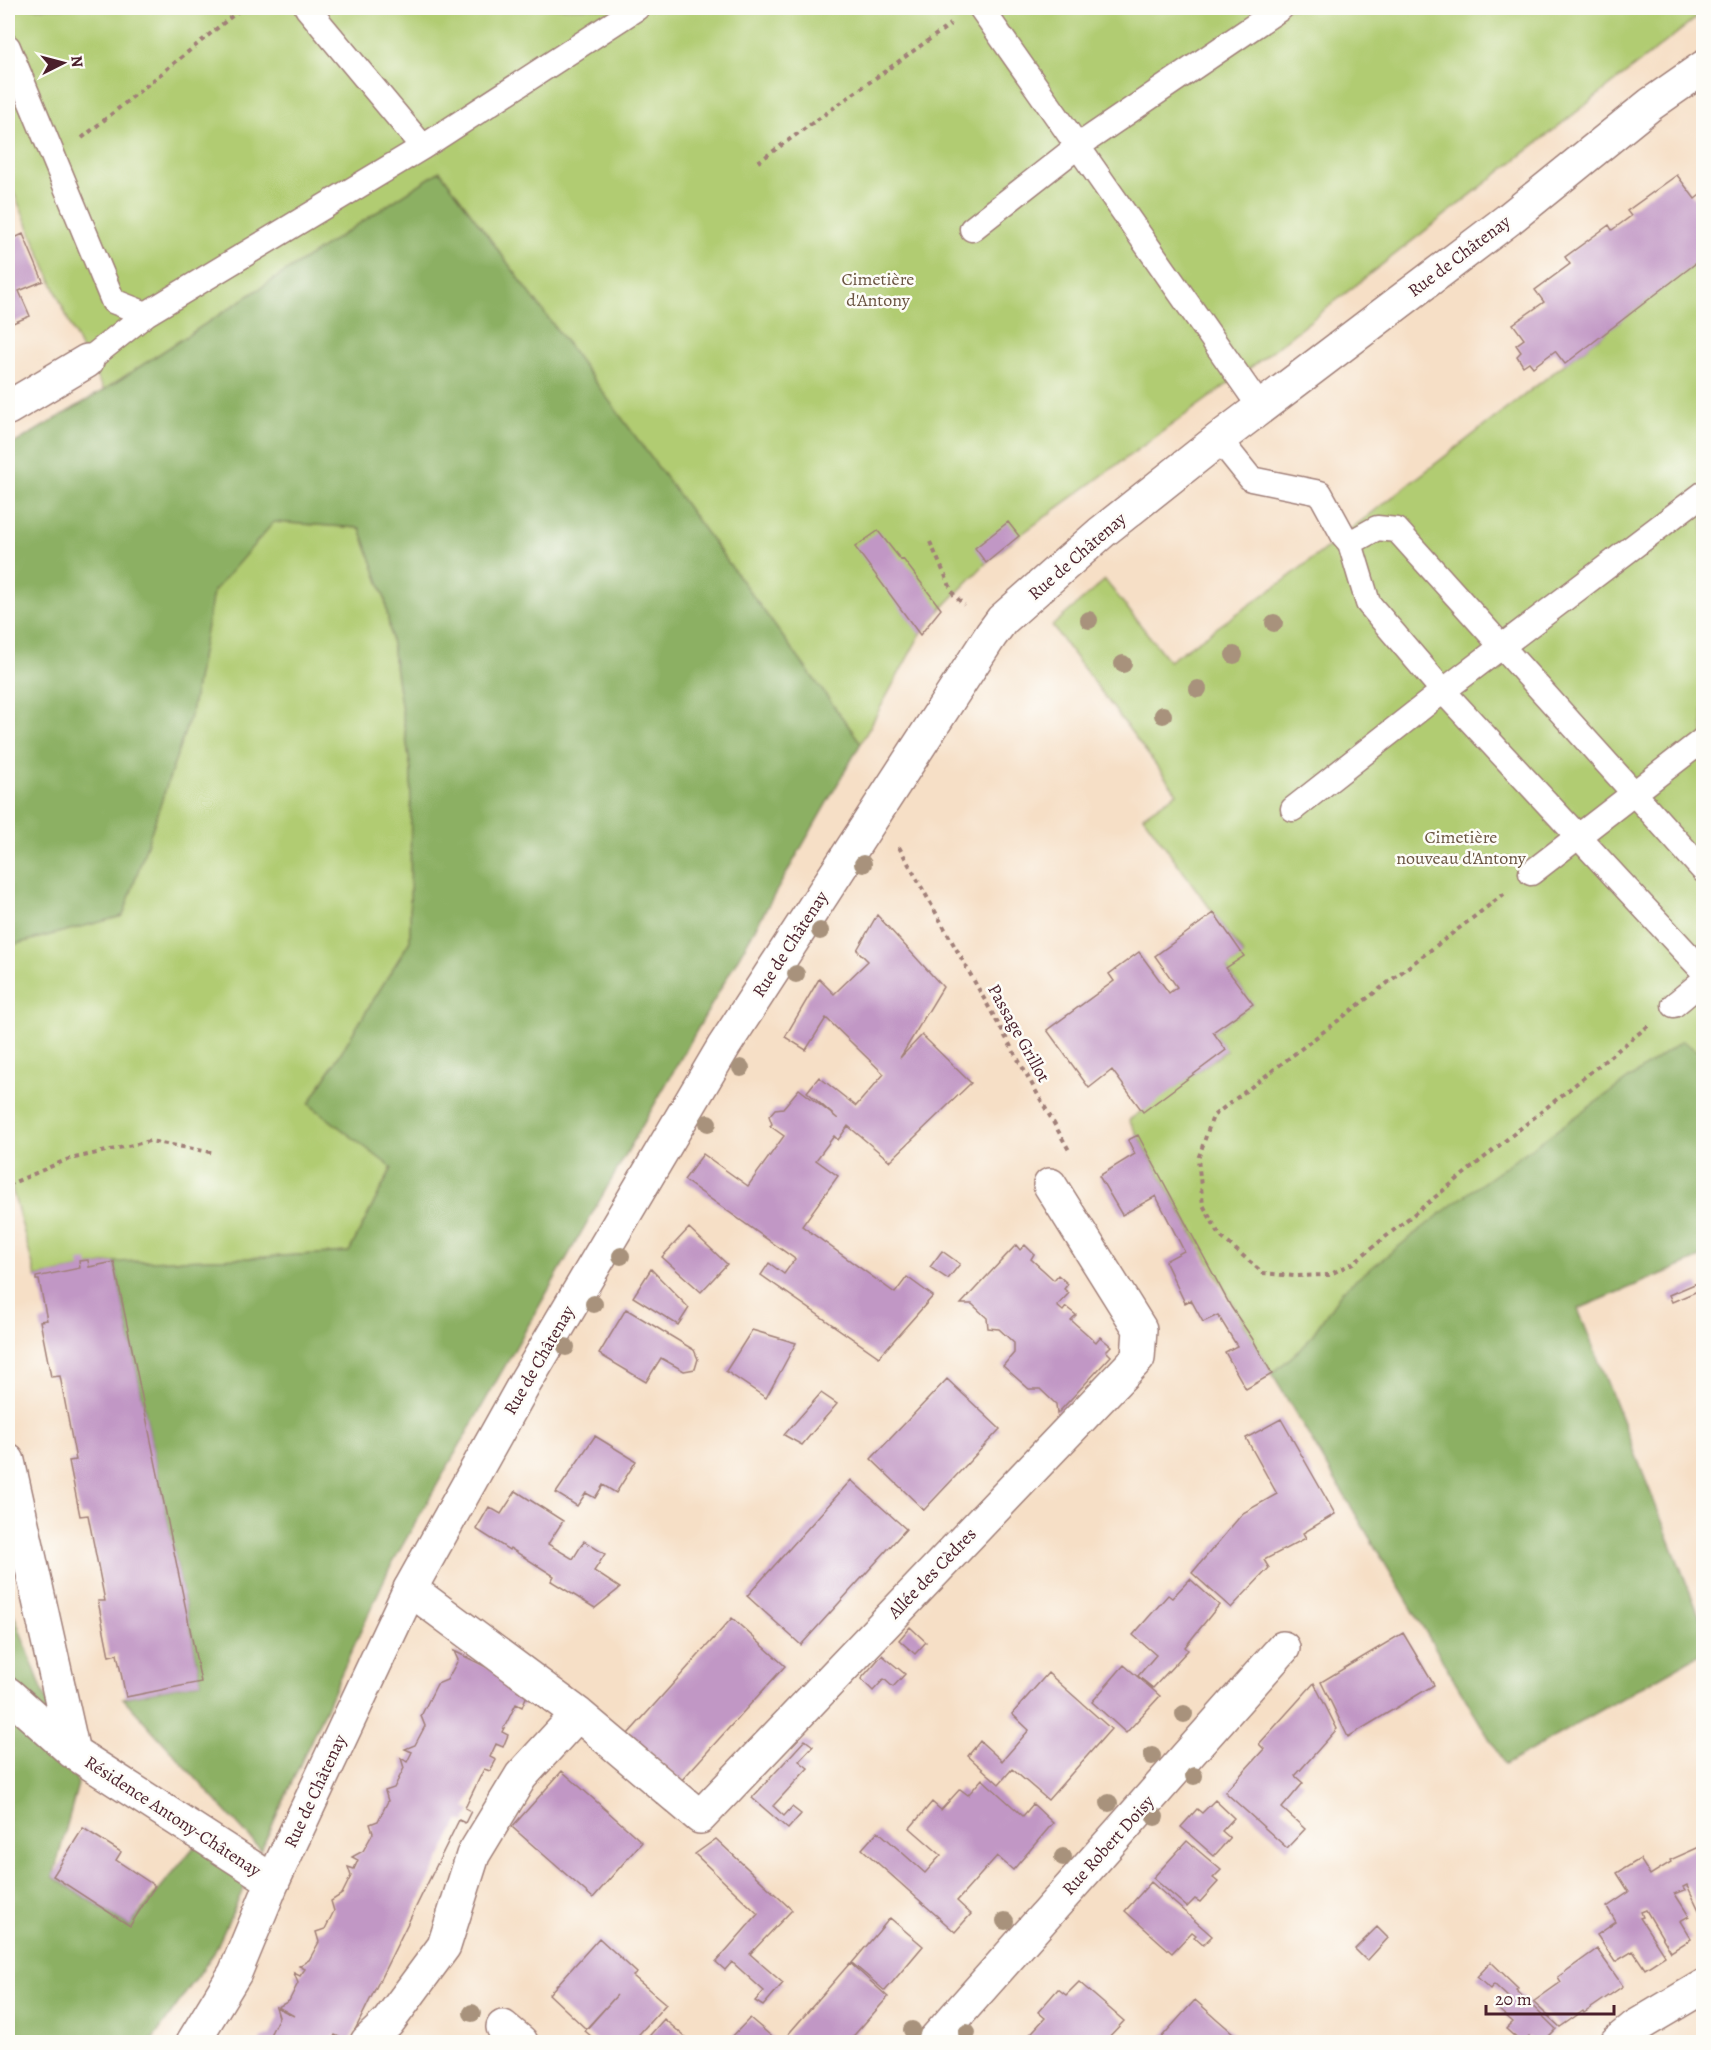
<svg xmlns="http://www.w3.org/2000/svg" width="1711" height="2050" font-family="Alegreya,serif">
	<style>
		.green { fill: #b1cc72; stroke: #7e764e; stroke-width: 1.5 }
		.forest { fill: #8cb064; stroke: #6b6848; stroke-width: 1.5 }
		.building { fill: #c197c5 }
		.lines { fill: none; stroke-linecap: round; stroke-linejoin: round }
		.lane-casing { stroke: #a07f78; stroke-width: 27 }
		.street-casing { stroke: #a07f78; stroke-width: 36 }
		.secondary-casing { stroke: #a07f78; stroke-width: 36 }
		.path { stroke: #a07f78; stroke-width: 4; stroke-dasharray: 4.5 4.5; stroke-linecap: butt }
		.lane { stroke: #fff; stroke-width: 24 }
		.street { stroke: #fff; stroke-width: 33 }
		.secondary { stroke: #fff; stroke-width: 33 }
		.tree { fill: #a8927c }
		.labels { text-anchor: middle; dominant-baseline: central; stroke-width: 5; stroke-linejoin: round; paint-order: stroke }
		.street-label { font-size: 18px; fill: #4a1f2b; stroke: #fdfcf7 }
		.park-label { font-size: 18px; fill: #695340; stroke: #fdfcf7 }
	</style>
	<rect width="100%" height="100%" fill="#fdfcf7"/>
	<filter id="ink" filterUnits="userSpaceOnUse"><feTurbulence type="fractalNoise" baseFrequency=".0167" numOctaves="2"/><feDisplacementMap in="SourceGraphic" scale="12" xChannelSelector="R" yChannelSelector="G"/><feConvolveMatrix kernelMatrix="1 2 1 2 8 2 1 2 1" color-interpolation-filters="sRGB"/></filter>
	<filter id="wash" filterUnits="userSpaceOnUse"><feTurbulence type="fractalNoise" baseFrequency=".008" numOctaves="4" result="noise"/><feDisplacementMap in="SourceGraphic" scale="24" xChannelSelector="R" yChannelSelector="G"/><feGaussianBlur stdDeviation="1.35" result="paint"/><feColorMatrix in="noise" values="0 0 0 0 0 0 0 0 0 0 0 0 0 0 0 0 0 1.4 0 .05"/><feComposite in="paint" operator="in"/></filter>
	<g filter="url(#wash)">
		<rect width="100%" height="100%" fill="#f6dfc6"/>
		<path class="green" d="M8,8h1695l1,4 -450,353 -235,171 -33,27 -45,46 -21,26 -59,108 -421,-572 -336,219 -17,-29 -15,-32 -64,-150z
			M1703,257v889l-431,228 -143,-254 97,-69 -13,-19 40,-28 -27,-36 18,-13 -101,-139 34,-23 -125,-167 53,-46 64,81 116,-81z
			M273,522l87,6 25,71 26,172 -1,170 -101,163 83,63 -43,85 -101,6 -134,4 -78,15 -28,-103v-228l115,-30 68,-203 22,-121z"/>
		<path class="forest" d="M440,171l421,572 -472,826 -128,281 -138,-152 78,-16 -87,-420 134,-4 101,-6 43,-84 -83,-64 101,-163 1,-171 -26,-171 -25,-71 -86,-6 -61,70 -22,121 -68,203 -115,30v-501l9,-3 87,-52z
			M1682,1041l21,14v202l-125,52 125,316v27l-198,113 -233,-391 34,-30 37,-54 110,-86z
			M8,1599l70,185 -25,93 76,49 70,-85 52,31 -37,81 -63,89h-143z"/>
		<g id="blocks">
			<path class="building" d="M1677,175l18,24 9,-7v65l-139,107 -10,-13 -22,16 -4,-5 -6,4 -6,-10 4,-4 -5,-7 8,-6 -11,-15 31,-22 -9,-12 35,-26 -5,-7 44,-32 3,5 19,-14 -4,-5z
				M23,234l20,47 -24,10 11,25 -22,9v-84z
				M1008,522l11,14 -33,27 -11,-15z
				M878,531l23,29 2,-1 38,50 -21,26 -65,-88z
				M1214,913l30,43 -18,12 27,36 -40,28 13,18 -83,62 -31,-42 -23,18 -42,-58 67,-49 -5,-7 30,-22 30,41 8,-6 -22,-31z
				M877,915l66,72 -43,71 22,-23 49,48 -81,78 -42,-35 -10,14 -4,-4 -18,24 22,16 -36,50 93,67 12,-16 26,19 -54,61 -118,-82 8,-12 15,11 11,-15 -111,-79 19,-26 45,32 36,-50 -14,-10 2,-2 -3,-8 6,-7 8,-1 16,-19 39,30 -31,-27 12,-15 37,29 28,-32 -58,-56 -20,32 -21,-13 34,-58 15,15 34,-33 -11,-11z
				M1138,1135l93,172 21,31 20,36 -26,15 -21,-37 12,-6 -19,-31 -15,7 -12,-22 -6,3 -20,-42 19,-10 -28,-55 -34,19 -23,-39 36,-22 -7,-14z
				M689,1228l38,36 -26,28 -39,-35z
				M1016,1245l4,5 5,-5 9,9 -3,5 23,21 4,-5 10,9 -4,5 5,4 -12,13 6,5 3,-4 10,8 -5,5 25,22 4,-5 11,9 -5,5 5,5 -54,58 -1,-10 -16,-15h-11l-26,-23 11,-13v-10l-15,-14 -11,-1 -1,-10 -15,-14h-11z
				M942,1251l18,13 -12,15 -18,-12z
				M88,1260l1,7 25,-5 87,420 -75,15 -9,-43 -8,2 -11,-55h7l-17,-86 -8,1 -11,-55 7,-1 -16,-84 -9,1 -11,-56 7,-1 -8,-40h-3v-3l44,-9 -1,-7z
				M651,1269l38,39 -11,17 -45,-28z
				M1697,1283l3,7 -28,12 -3,-7z
				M626,1309l68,41 4,9 -3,10 -11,2 -23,-13 -15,24 -47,-28z
				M752,1330l44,13 -30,55 -40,-27z
				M947,1379l53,50 -76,81 -53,-51z
				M821,1393l16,11 -20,23 -15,18 -18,-10z
				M1281,1419l54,95 -32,19 3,5 -42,22 5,8 -38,40 -39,-35 51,-60 34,-19 -31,-56z
				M595,1436l41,25 -20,32 -13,-8 -8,13 -9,-5 -9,13 -21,-13z
				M851,1480l55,49 -105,116 -54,-49z
				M516,1491l47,30 -15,23 25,15 11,-18 21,13 -11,17 26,17 -25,20 -44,-27 3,-5 -44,-28 -1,2 -33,-21 13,-22 12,7z
				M1190,1579l29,26 -34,42 3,3 -35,38 -15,-12 18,-21 -23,-20 35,-40 4,3z
				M732,1618l53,48 -104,115 -53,-47z
				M910,1627l16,15 -11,12 -16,-14z
				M1403,1633l31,52 -86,52 -27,-55z
				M454,1651l71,35 2,9 -5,12 -6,-3 -14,28 6,3 -5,12 -7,-3 -6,13 6,3 -6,11 -6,-2 -19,39 6,3 -6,12 -6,-3 -110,222 -14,-7 -4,7h-70l-1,-3 10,-4 9,-18 -3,-10 18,9 -16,-9 11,-6 9,-18 -4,-10 6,3 5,-7 -6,-3 10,-6 10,-18 -3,-10 9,-3 9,-18 -3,-10 11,-7 9,-18 -3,-9 6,2 4,-9 -6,-3 11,-6 10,-18 -3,-9 8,-3 10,-20 -3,-10 9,-3 10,-20 -3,-10 6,4 5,-10 -7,-3 10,-4 10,-19 -4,-10 16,-32 10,-4 11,-20z
				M882,1655l23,19 -12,13 -9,-8 -11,12 -12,-12z
				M1124,1665l36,31 -34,37 -34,-31z
				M1048,1673l63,56 -63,71 -36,-31 -13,15 -31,-28 12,-15 22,20 27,-31 -17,-16z
				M1314,1683l23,46 -42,47 8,7 -21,25 23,21 -18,19 -62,-56 39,-43 -5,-5z
				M805,1740l8,6 -14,15 9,7 -35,38 11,10 8,-9 9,7 -13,15 -36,-31z
				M562,1771l80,71 -49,56 -81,-71z
				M982,1779l41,37 10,-12 20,19 -40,47 -16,-14 -40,45 14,13 -16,18 -93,-83 16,-18 47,42 16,-18 -31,-27 22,-26 9,8 19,-21 8,6z
				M1215,1800l19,18 -12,13 8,7 -16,18 -33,-29 16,-18 5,4z
				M83,1828l38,24 -5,8 39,26 -25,40 -77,-50z
				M716,1839l76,71 -42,44 33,29 -20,23 -8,-5 9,-10 -32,-29 -7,8 -9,-8 42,-48 -63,-60z
				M1187,1841l34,29 -8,8 5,4 -18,20 -5,-3 -8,8 -34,-29z
				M1704,1845v63l-5,2 -12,-25 -4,2 2,3 -10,4 14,22 -9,5 11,18 -20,13 -25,-42 -5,2 2,5 -3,1 25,38 -20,13 -12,-18 -18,11 -18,-27 19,-13 -9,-15 22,-15 -12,-19 23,-14 10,16 21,-13 -1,-2z
				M1151,1882l61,54 -9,9 -9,-8 2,-2 -4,-3 -20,21 -47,-42z
				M890,1918l33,28 -38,45 -33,-28z
				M1377,1927l11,11 -21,23 -12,-12z
				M599,1938l38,35 -4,3 33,28 -34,38h-34l-13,-11 32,-36 -31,34 -37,-35z
				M1597,1949l26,37 -39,27 -1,-2 -23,16 -27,-25 28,-20 -3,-5z
				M1491,1962l27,26 -2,2 40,39 -13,13h-9l-5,-5 -5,5h-3l-15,-13 7,-7 -15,-13 11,-11 -15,-14 -4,5 -13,-12z
				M850,1963l38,34 -40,45h-58l-5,-4z
				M1079,1982l45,39 -20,21h-81l22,-24 -7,-6 20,-23 8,6z
				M1195,2000l46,40 -2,2 -81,-1z
				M750,2018l28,24h-51z
				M664,2019l27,23h-47z"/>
		</g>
	</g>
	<g filter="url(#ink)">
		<use href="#blocks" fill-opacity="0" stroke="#a07f78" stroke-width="1.5"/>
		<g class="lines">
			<g class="lane-casing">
				<path id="lane" d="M307,8l116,139
					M981,8l279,399
					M8,47l105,254 33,13 277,-167 214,-139
					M972,229l106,-83 203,-138
					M87,361l59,-47
					M1219,439l32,40 69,14 23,42 7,8 18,60 75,88 261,281
					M1350,543l27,-15 20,2 307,341
					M1293,809l150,-118 261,-198
					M1531,873l173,-134
					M1674,1005l30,-25"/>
			</g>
			<g class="street-casing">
				<path id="street" d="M8,408l79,-47
					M8,1461l65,291 -65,-58
					M410,1589l168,125 122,103 438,-459 2,-29 -90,-144
					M73,1752l200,129
					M503,2027l18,15
					M367,2042l21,-20 56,-76 29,-91 48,-79 57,-62
					M933,2042l350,-394
					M1617,2042l18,-15 69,-41"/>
			</g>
			<g class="secondary-casing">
				<path id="secondary" d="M193,2042l42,-69 38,-92 137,-292 116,-208 198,-335 267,-411 11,-15 100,-88 117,-93 290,-220 142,-115 53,-37"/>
			</g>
			<path class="path" d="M82,138l160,-130
				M758,162l193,-138
				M930,542l24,53 10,10
				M899,847l171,305
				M1504,894l-291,222 -15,43 5,46 17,31 43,37 31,3 35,-1 24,-12 295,-237
				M8,1185l58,-25 84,-19 65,12"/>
			<use href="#lane" class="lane"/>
			<use href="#street" class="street"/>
			<use href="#secondary" class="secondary"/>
		</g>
		<g class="tree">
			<circle cx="1089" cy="620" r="9"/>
			<circle cx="1274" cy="623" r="9"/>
			<circle cx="1234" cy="655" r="9"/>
			<circle cx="1123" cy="664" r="9"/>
			<circle cx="1198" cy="689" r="9"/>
			<circle cx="1163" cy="715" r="9"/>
			<circle cx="863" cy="864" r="9"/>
			<circle cx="820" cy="931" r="9"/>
			<circle cx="796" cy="974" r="9"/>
			<circle cx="741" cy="1068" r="9"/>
			<circle cx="708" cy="1123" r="9"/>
			<circle cx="621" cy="1256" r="9"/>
			<circle cx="594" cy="1304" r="9"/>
			<circle cx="566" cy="1347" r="9"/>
			<circle cx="1184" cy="1714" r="9"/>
			<circle cx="1152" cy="1756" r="9"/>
			<circle cx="1194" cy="1776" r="9"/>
			<circle cx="1109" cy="1803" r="9"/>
			<circle cx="1155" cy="1817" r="9"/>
			<circle cx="1063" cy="1857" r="9"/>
			<circle cx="1005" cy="1921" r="9"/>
			<circle cx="472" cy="2013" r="9"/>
			<circle cx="912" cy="2030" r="9"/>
			<circle cx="967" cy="2033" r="9"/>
		</g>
	</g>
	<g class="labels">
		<g class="street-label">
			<text transform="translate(1459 256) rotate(-37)">Rue de Châtenay</text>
			<text transform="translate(1077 556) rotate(-41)">Rue de Châtenay</text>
			<text transform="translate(790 944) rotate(-57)">Rue de Châtenay</text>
			<text transform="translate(1019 1033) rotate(61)">Passage Grillot</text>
			<text transform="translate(539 1360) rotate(-60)">Rue de Châtenay</text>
			<text transform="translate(932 1573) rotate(-46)">Allée des Cèdres</text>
			<text transform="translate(315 1791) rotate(-65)">Rue de Châtenay</text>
			<text transform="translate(173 1816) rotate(33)">Résidence Antony-Châtenay</text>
			<text transform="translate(1108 1845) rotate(-48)">Rue Robert Doisy</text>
		</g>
		<g class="park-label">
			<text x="878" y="279">Cimetière<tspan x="878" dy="21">d'Antony</tspan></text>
			<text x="1461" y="837">Cimetière<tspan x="1461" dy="21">nouveau d'Antony</tspan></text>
		</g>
	</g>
	<rect width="1711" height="2050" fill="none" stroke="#fdfcf7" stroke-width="30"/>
	<g transform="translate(63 63) rotate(84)" stroke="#fdfcf7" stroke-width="4.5" paint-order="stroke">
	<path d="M0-4.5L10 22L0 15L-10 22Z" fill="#4a1f2b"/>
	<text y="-9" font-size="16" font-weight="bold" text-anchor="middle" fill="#4a1f2b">N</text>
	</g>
	<path d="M1486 2005v9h128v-9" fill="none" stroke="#4a1f2b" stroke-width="3"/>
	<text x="1495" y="2005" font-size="18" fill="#4a1f2b" stroke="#fdfcf7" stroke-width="4.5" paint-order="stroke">20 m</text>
</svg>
